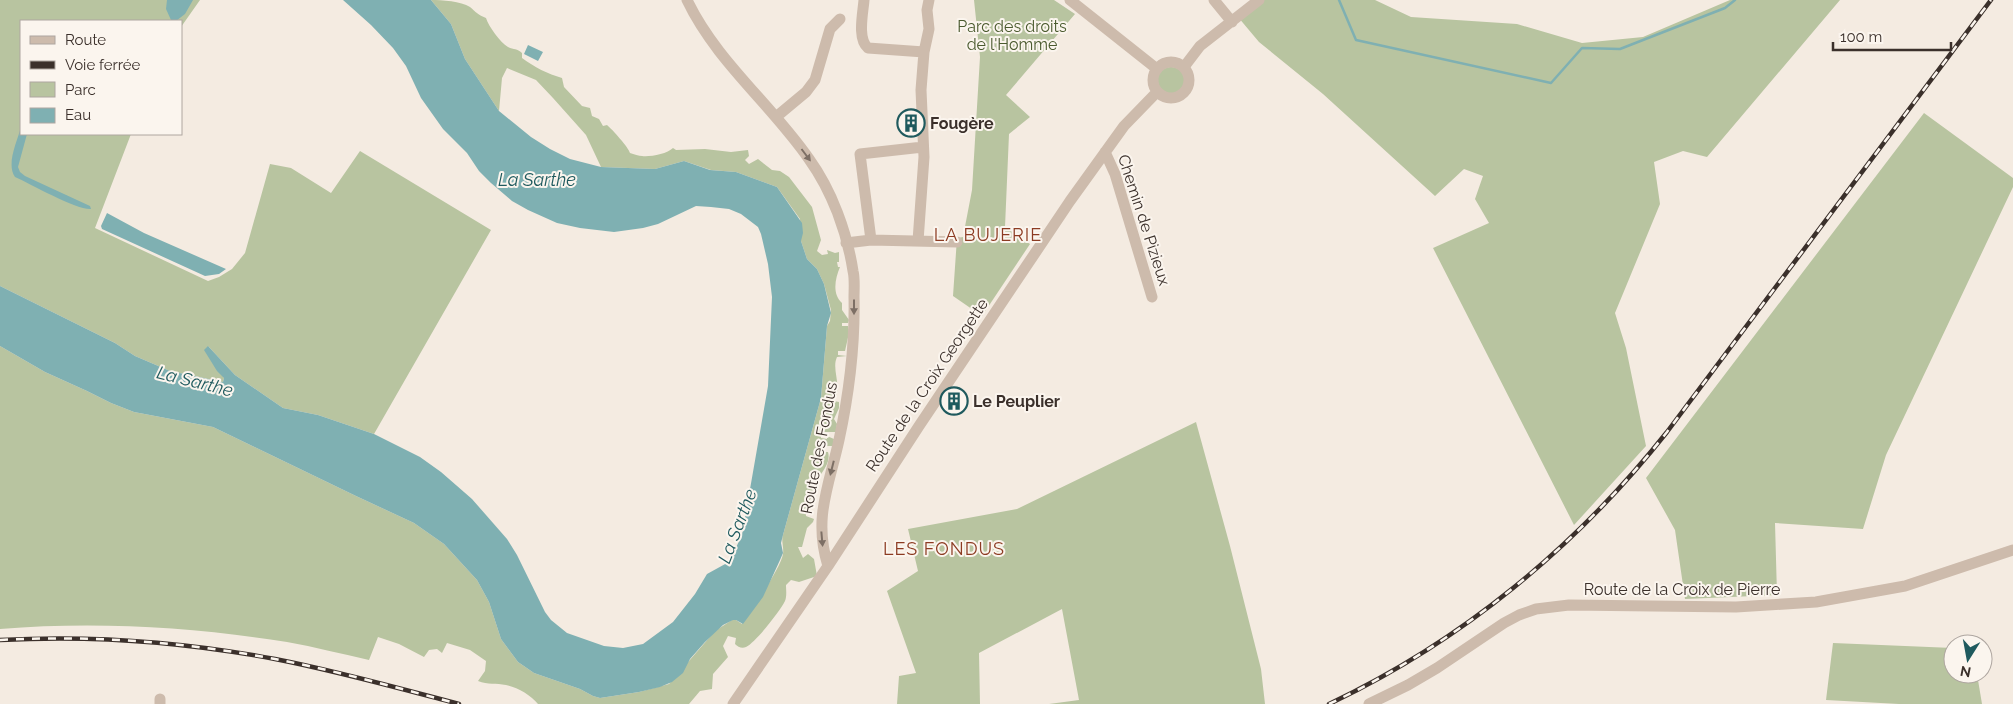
<svg xmlns="http://www.w3.org/2000/svg" width="2013" height="704" font-family="Raleway,sans-serif">
	<style>
		.green { fill: #b8c4a0 }
		.water { fill: #7fb0b2 }
		.lines { fill: none; stroke-linecap: round; stroke-linejoin: round }
		.stream { stroke: #7fb0b2; stroke-width: 2.5 }
		.minor { stroke: #cdbbac; stroke-width: 11 }
		.rail-casing { stroke: #3b302b; stroke-width: 4.5 }
		.rail { stroke: #fbf5ee; stroke-width: 2.5; stroke-dasharray: 8; stroke-linecap: butt }
		.oneway { fill: #7d6f65 }
		.labels { text-anchor: middle; dominant-baseline: central; stroke-width: 4; stroke-linejoin: round; paint-order: stroke }
		.park-label { font-size: 16px; fill: #4a5a2e; stroke: #fbf5ee }
		.poi-label { font-size: 16px; font-weight: bold; fill: #3b302b; stroke: #fbf5ee; text-anchor: start }
		.street-label { font-size: 16px; fill: #3b302b; stroke: #fbf5ee }
		.water-label { font-size: 18px; font-style: italic; fill: #1f5a5e; stroke: #fbf5ee }
		.neighbourhood-label { font-size: 18px; letter-spacing: 1px; fill: #8c3b22; stroke: #fbf5ee }
	</style>
	<rect width="100%" height="100%" fill="#f4ebe1"/>
	<path class="green" d="M0,0h200l-19,27v-6h-160v113h110l-36,94 113,53 11,-4 13,-8 13,-16 25,-89 21,4 40,25 29,-42 131,79 -117,204 -56,-19 -35,-7 -48,-33 -27,-29 16,32 -1,4 -53,-11 -35,-15 -20,-13 -115,-57z
		M431,0c11,0 30,1 39,7 6,5 8,8 16,11 3,9 14,24 22,29 6,3 9,1 14,6v5c12,9 26,16 40,20l2,9 18,19 8,2 2,8 7,3 4,7 4,-1c5,4 22,23 23,28 4,1 9,3 12,3 8,1 25,-2 31,-8l3,2 29,-1 26,3 17,-2 1,6 -4,4 4,4 9,-5 14,11 8,1 9,6 23,30 9,33 -4,11 5,4 6,-1 -1,-4 8,3 4,-1v10h-2l1,5h2c-5,12 -8,27 2,36v7l7,10 -1,3h-6v3h6l1,7 -4,18h-7v4l9,1 -10,1c-6,13 6,29 -3,44l5,1v6l-5,11 3,5 -1,8h-15v6l6,1v-3l7,3 -1,7h-9l-1,6h5c4,13 -11,25 -16,35l1,9 -7,8 4,7h-4v5l8,3 -1,3 -6,6 -5,19h-4l5,11 5,-4 6,5 3,17 -18,6 -8,-2 -5,5c0,4 1,11 -1,16 -5,10 -29,41 -39,46 -4,2 -8,0 -11,-3l1,-6 -8,-2 -5,10 5,11 -15,17 -1,15 -12,2 -11,13h-151c-7,-9 -21,-17 -32,-19 -10,-2 -18,0 -28,-4l7,-10 1,-10 -16,-11 -23,-7 -5,10 -5,-4 -8,1 -5,7 -25,-13 -21,-7 -9,23c-27,-6 -54,-13 -82,-18 -94,-15 -191,-21 -287,-13v-283l45,26 42,19 24,12 23,9 79,15 143,69 58,27 30,21 33,36 12,22 12,37 17,23 16,11 46,16 13,7 7,2 39,-6 30,-8 46,-53 17,-11h4l6,4c9,-14 39,-56 41,-70 1,-7 -2,-13 0,-19l38,-137 6,-72 3,-5 1,-11 -7,-26 -7,-15 -10,-10 -6,-18 -1,-22 -23,-32 -41,-15 -25,-2 -27,-9 -29,8 -54,-2 -15,-32 -33,-37 -17,-18 -29,-12 -5,10 -3,33 -34,-52 -14,-35z
		M974,0h80l21,14 -69,81 24,22 -21,17 -4,93 25,17 -48,72 -29,-20 4,-58 6,-1 9,-47 8,-133z
		M1261,0h114l36,17 106,7 65,19 61,-6 87,-37h110l-133,157 -24,-6 -29,11 6,42 -45,109 11,35 20,98 -72,79 -141,-277 56,-25 -14,-24 8,-23 -19,-7 -29,27 -112,-102 -64,-52 -21,-25z
		M1157 81a14 14 0 1 1 28 0a14 14 0 1 1-28 0Z
		M1924,113l89,65v9l-127,268 -23,74 -88,-6 2,72 -92,4 -10,-69 -29,-52z
		M1196,422l34,124 31,123 4,35h-216l30,-4 -17,-91 -83,44 1,51h-83l2,-28 17,-3 -29,-82 31,-20 -10,-42 109,-20z
		M1833,643l120,5v26h24l5,30h-83l-73,-4z"/>
	<path class="water" d="M167,0h26l-8,14 -9,7 -5,-1 -5,-11z
		M343,0h88l20,24 14,35 34,52 32,26 19,12 20,10 31,8 54,2 29,-8 26,9 26,2 41,15 25,36 1,10 -2,8 6,18 10,10 7,15 7,29 -4,13 -6,72 -38,137 -2,8 2,10 -3,7 -17,37 -20,27 -7,-4h-3l-10,5 -18,17 -15,17 -7,14 -11,9 -12,5 -21,5 -39,6 -7,-2 -13,-7 -46,-16 -16,-11 -17,-23 -12,-37 -12,-22 -33,-36 -30,-21 -58,-27 -143,-69 -79,-15 -23,-9 -24,-12 -42,-19 -45,-26v-60l115,57 20,13 35,15 53,11 1,-4 -7,-7 -13,-21 4,-4 27,29 48,33 35,7 56,19 46,23 21,15 31,27 35,40 10,16 28,57 6,8 16,13 37,13 19,2 20,-4 30,-22 22,-28 12,-20 20,-11 4,-5 11,-23 26,-149 4,-89 -4,-33 -7,-30 -3,-7 -17,-13 -12,-5 -18,-2 -15,-1 -38,18 -15,4 -29,4 -34,-4 -23,-5 -29,-13 -16,-9 -21,-18 -12,-12 -12,-18 -24,-24 -22,-31 -15,-32 -13,-18 -22,-23z
		M528,45l15,7 -5,9 -14,-7z
		M21,127v7h6l-9,33 2,5 5,4 65,30 1,3c-15,1 -60,-25 -76,-32 -9,-13 2,-35 6,-50z
		M107,213l37,20 82,36 -7,5 -14,2 -103,-47 -1,-3z"/>
	<g class="lines">
		<path class="stream" d="M1339,0l17,40 195,43 31,-35 38,1 105,-41 10,-8"/>
		<path class="minor" d="M687,0c29,61 84,104 122,159 23,32 38,73 44,112 2,8 1,18 1,26 1,47 -5,97 -15,143 -10,46 -26,78 -11,126
			M864,0c-1,13 -7,39 4,48l56,4
			M1070,0l87,69
			M1214,0l18,22
			M1153 80a18 18 0 1 1 36 0a18 18 0 1 1-36 0Z
			M1184,67l16,-21 59,-46
			M776,117l30,-25 9,-12 15,-51 10,-10
			M1105,152l10,22 37,123
			M871,240l-11,-86 63,-7
			M918,241l6,-84 -3,-67 3,-38 5,-23 -2,-19 2,-10
			M846,243l25,-3 86,2
			M160,699v5
			M733,704l95,-138 91,-140 151,-225 54,-75 33,-34
			M1369,704l39,-19 29,-17 67,-45 15,-8 17,-6 33,-4 167,2 80,-5 89,-16 108,-36"/>
		<g class="rail-casing">
			<path id="rail" d="M0,640c92,-5 185,2 275,19 62,12 123,29 184,45
				M1329,704c133,-63 247,-157 338,-272l324,-432"/>
		</g>
		<use href="#rail" class="rail"/>
	</g>
	<defs><path id="oneway-solid" d="M-6-.8H1V-3.2L6.5 0L1 3.2V.8H-6Z" transform="scale(1.25)"/></defs>
	<g class="oneway">
		<use href="#oneway-solid" transform="translate(806 155) rotate(53)"/>
		<use href="#oneway-solid" transform="translate(854 307) rotate(90)"/>
		<use href="#oneway-solid" transform="translate(832 468) rotate(104)"/>
		<use href="#oneway-solid" transform="translate(822 539) rotate(85)"/>
	</g>
	<defs>
		<g id="building-ring" transform="scale(1.4375)"><circle r="9.5" fill="#fbf5ee" stroke="#1f5a5e" stroke-width="1.5"/><path d="M-4-6H4V6H1V3H-1V6H-4ZM-2.5-4.3h1.7v1.8h-1.7ZM.8-4.3h1.7v1.8H.8ZM-2.5-1h1.7V.8h-1.7ZM.8-1h1.7V.8H.8Z" fill="#1f5a5e"/></g>
	</defs>
	<g fill-rule="evenodd">
		<use href="#building-ring" x="911" y="123"/>
		<use href="#building-ring" x="954" y="401"/>
	</g>
	<g class="labels">
		<g class="park-label">
			<text x="1012" y="26">Parc des droits<tspan x="1012" dy="18">de l'Homme</tspan></text>
		</g>
		<g class="poi-label">
			<text x="930" y="123">Fougère</text>
			<text x="973" y="401">Le Peuplier</text>
		</g>
		<g class="street-label">
			<text transform="translate(1144 220) rotate(72)">Chemin de Pizieux</text>
			<text transform="translate(927 385) rotate(-56)">Route de la Croix Georgette</text>
			<text transform="translate(819 448) rotate(-79)">Route des Fondus</text>
			<text x="1682" y="589">Route de la Croix de Pierre</text>
		</g>
		<g class="water-label">
			<text x="537" y="179">La Sarthe</text>
			<text transform="translate(195 381) rotate(14)">La Sarthe</text>
			<text transform="translate(737 526) rotate(-69)">La Sarthe</text>
		</g>
		<g class="neighbourhood-label">
			<text x="988" y="234">LA BUJERIE</text>
			<text x="944" y="548">LES FONDUS</text>
		</g>
	</g>
	<rect x="20" y="20" width="162" height="115" fill="#fbf5ee" stroke="#aea6a0"/>
	<rect x="30" y="36" width="25" height="8" fill="#cdbbac" stroke="#aea6a0"/>
	<text x="65" y="45" font-size="15" fill="#3b302b">Route</text>
	<rect x="30" y="61" width="25" height="8" fill="#3b302b" stroke="#aea6a0"/>
	<text x="65" y="70" font-size="15" fill="#3b302b">Voie ferrée</text>
	<rect x="30" y="82" width="25" height="15" fill="#b8c4a0" stroke="#aea6a0"/>
	<text x="65" y="95" font-size="15" fill="#3b302b">Parc</text>
	<rect x="30" y="108" width="25" height="15" fill="#7fb0b2" stroke="#aea6a0"/>
	<text x="65" y="120" font-size="15" fill="#3b302b">Eau</text>
	<g transform="translate(1968 659) rotate(191)"><circle r="24" fill="#fbf5ee" stroke="#aea6a0"/>
	<path d="M0-4L9 19L0 12L-9 19Z" fill="#1f5a5e"/>
	<text y="-8" font-size="14" font-weight="bold" text-anchor="middle" fill="#3b302b">N</text>
	</g>
	<path d="M1833 42v8h118v-8" fill="none" stroke="#3b302b" stroke-width="2.5"/>
	<text x="1840" y="42" font-size="15" fill="#3b302b" stroke="#fbf5ee" stroke-width="4" paint-order="stroke">100 m</text>
</svg>
